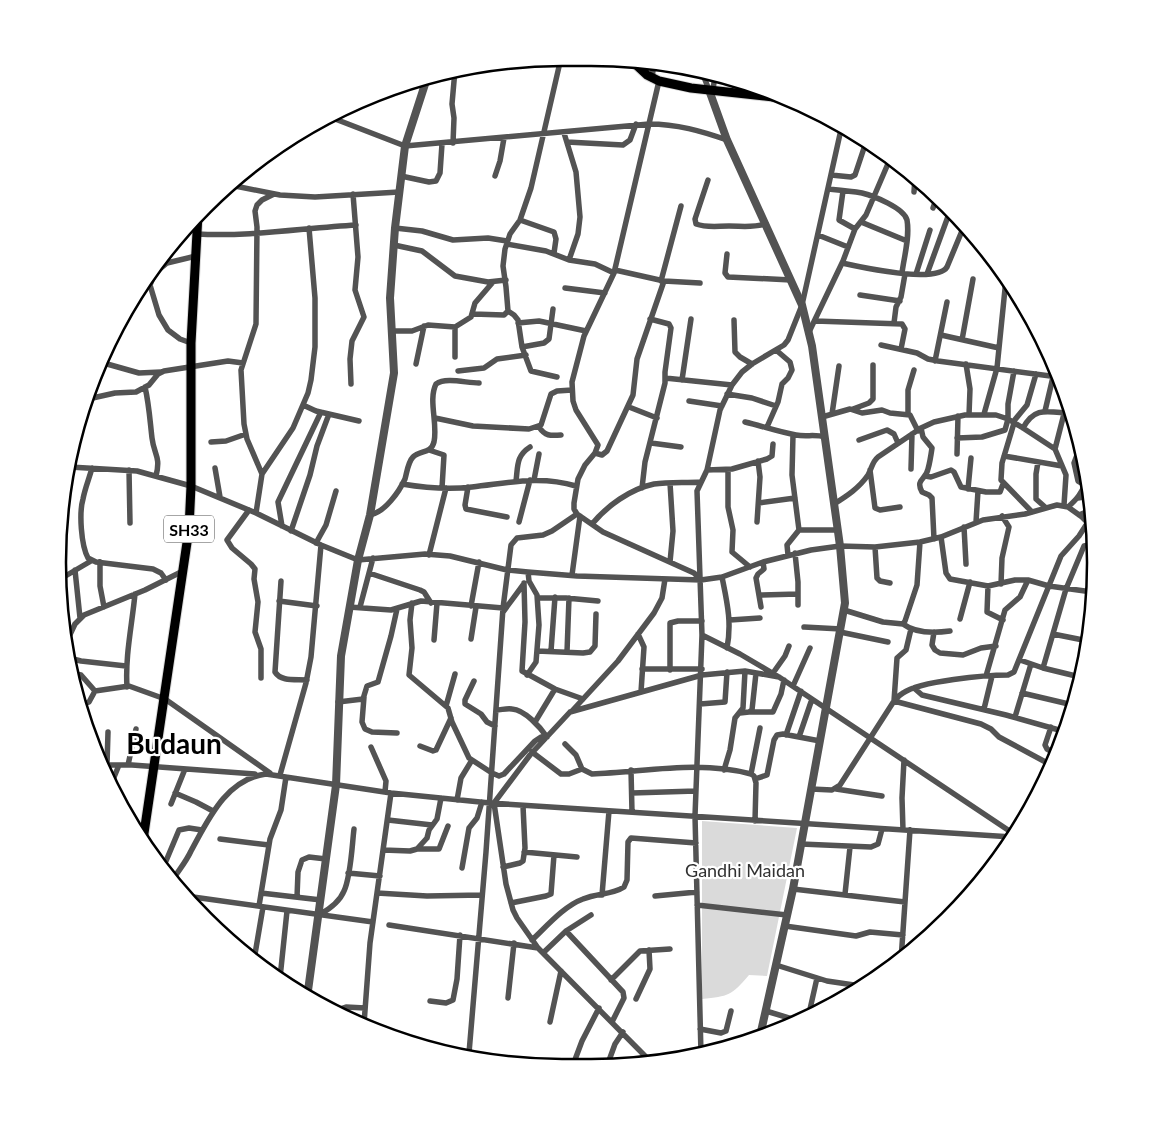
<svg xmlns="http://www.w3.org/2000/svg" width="1153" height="1125" font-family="Lato,sans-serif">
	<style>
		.green { fill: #dadada }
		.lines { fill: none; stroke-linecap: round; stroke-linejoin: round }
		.primary-casing { stroke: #dbdbdb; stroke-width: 11 }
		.minor { stroke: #535353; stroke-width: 5.5 }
		.tertiary { stroke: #535353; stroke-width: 8 }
		.primary { stroke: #000; stroke-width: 9 }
		.labels { text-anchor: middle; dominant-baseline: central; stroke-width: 4.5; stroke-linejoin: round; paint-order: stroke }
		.shield { fill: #fff; stroke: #4c4c4c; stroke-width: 1 }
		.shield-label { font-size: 16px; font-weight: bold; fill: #000 }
		.park-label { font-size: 18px; fill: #313131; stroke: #fff }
		.town-label { font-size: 28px; font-weight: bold; fill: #000; stroke: #fff }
		.rim { fill: none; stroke: #000; stroke-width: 2.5 }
	</style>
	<rect width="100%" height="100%" fill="#fff"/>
	<path class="green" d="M702,821l95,7 -30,148 -18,-1c-18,21 -20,21 -47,24z"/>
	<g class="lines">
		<g class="primary-casing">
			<path id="primary" d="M632,61l15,14 12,6 32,7 91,10
				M143,840l46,-311 2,-43v-143l7,-129"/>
		</g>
		<path class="minor" d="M702,72l7,18
			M652,79l2,-17
			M659,81l-45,192 -30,63 -12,46 1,19 3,9 22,35 -3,8 -10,12 -7,14 -4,24v6l3,5 26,18 91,41 7,7 21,-3 41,-15 48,-12 29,-4 35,1 45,-5 21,-5 42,-17 42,-6 32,-9 11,2 14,10 12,12
			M713,90l2,-15
			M753,94l2,-9
			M330,117l75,29 244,-22c28,0 52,7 78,16
			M564,133l12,39 4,45 -2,17 -9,26
			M567,142l56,3 7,-5 6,-16
			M453,143l1,-25 -2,-14 3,-34
			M831,175l20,2 4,-2 11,-33
			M401,176l28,6 7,-1 4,-8 2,-29
			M495,176l5,-15 4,-23
			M708,180l-13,39 1,5c11,4 21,2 33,2 13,0 23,2 37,-2
			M230,185l50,10 35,2 84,-5
			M828,189c11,1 23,2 34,4 12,3 42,15 45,27 3,17 -3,37 -5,53
			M843,191l-4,29 16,9
			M914,192l1,-15
			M933,208l4,-11
			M520,220l34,12 2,7 -2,14
			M861,222l46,19
			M395,228l27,3 31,9 35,-2 19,3
			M197,234c53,3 106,-6 159,-9
			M818,235l30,12
			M507,244l39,7 23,9 26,4 19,9
			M394,245l28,6 33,25 33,6 18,-2
			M727,254l-2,19 3,4 63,3
			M842,263c18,4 95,21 105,4l17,-41
			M615,270l49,11 36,2
			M916,274l14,-44
			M927,274l23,-63
			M661,281l20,-75
			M565,288l40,5
			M860,295l40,6
			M508,311l6,4 4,5 4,27 9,24 26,6
			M473,314l31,1 4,-4 -2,-24 -3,-21 2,-17 5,-15 10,-14 11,-32 30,-130
			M734,320l1,32 5,5 12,7
			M815,321l87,3 3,5 -4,20
			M518,323l21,-2 47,10
			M894,323l2,-16 5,-10 4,-23
			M455,327v30
			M391,331h21l16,-6 27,2 16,-10 4,-14 18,-21
			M809,332l34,-71 12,-32 11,-14 24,-56
			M941,335l58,13
			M962,340l11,-61
			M191,343l-11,-4 -12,-9 -9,-15 -9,-30 5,-12 12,-10 29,-7
			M881,345l36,8 11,6 10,2 120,16
			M522,347l22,-4 5,-4 4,-30
			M935,361l12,-59
			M100,362l39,11 22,-1
			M416,364l8,-38
			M966,364l4,25 -1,26
			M458,371l26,-3 13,-9 29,-4
			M665,378l67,7
			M682,380l9,-61
			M351,384l-1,-25 2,-18 12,-24 -9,-27 3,-33 -5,-63
			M145,387c4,17 5,34 7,51 2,17 9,18 4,38
			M727,394l25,4 24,8
			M88,399l27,-6 21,-1 13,-7 9,-11 6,-3 64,-10 15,2
			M689,401l33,5
			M303,405l13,6 43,10
			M629,407l28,11
			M853,409l16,-6 4,-4v-34
			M1045,411l8,-34
			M832,414l7,-48
			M908,414v-24l6,-20
			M984,414l13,-46 9,-89
			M822,417l28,-8 12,4 20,-3 8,3 20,2 8,16
			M1064,417l9,2
			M435,418l38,8 56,3 12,-4 10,-31 6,-3 15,-1
			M745,422c17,4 34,10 51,13 10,2 19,-1 29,2
			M1013,422l14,-17 9,-31
			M1014,423l-12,40 -1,17 31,32
			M539,427c6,9 11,9 22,8
			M767,427l11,-25 4,-18 6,-6 4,-8 -2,-8 -14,-12
			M921,428l2,9 9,11c-1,7 -2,14 -4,21 -2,11 -13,10 -6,23l7,3 3,3 2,41
			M1023,428c11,-20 22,-17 42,-15
			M957,438l25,-1 23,-7 3,-11v-15l6,-33
			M859,440l28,-10 7,4 4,9
			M211,442l15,-1 20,-7
			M651,443l30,4
			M1055,449l12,-47
			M429,450l15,5 -2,33
			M1079,450l-5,13 4,18 7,4
			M595,453l7,2 5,-4 26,-56 4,-36 27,-78
			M957,454l1,-38
			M1004,456l58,10
			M1038,462l-2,12v25l9,8
			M70,467l67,4 54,15 65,27 65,32 37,15 67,-6 25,2 57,14 21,2 49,4 124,4
			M92,468c-3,11 -7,20 -9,31 -4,14 -2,46 5,59l8,4 57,7 8,4 5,7
			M215,468l5,29
			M911,469l1,-35
			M129,470l1,53
			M707,470l25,-1 35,-10 5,-3 1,-12
			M728,470v37l5,23 -1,22 18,15
			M870,470l5,38 5,2 20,-3
			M262,474l-15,-35 -3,-15 -3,-54 15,-46 1,-97 -2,-16 2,-6 5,-5 12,-6
			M925,476l6,1 20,-7 3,2 7,15 25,5h14l3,-8
			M534,480l5,-26
			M516,481c2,-15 0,-25 14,-34
			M402,484c24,4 46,6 70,3 37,-4 67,-12 104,-1
			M468,487l-3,18 1,4 41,8
			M642,488l3,-26 20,-79v-11l6,-44 -2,-4 -19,-5
			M968,489l3,-31
			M1078,498l11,-2
			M759,503l36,-5
			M834,504c13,-8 25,-16 34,-29 4,-7 4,-13 10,-18l43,-29 13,-6 31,-7h31l12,4 15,9 32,21 11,26 -2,30
			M1068,507c9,-8 14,-14 18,-26
			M249,510l-22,30 5,8 19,16 4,5 -1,10 4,23 -3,30 6,17v29
			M256,513l6,-39 31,-46 15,-35 3,-13 4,-33v-49l-6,-70
			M370,515c15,-3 29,-23 35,-36 2,-7 3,-17 8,-22 7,-7 18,-3 21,-15 4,-18 -6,-42 2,-58 10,-7 30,-1 43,-1
			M1079,515l12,-5
			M519,522l11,-42
			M757,522l3,-45 -2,-16
			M976,522l2,-31
			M592,524c15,-18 38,-35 62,-40 15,-2 31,-1 47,-2
			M282,526l-4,-24 43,-90
			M964,527l2,37
			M799,530h38
			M291,531l19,-56 7,-29 12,-32
			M941,537l5,36 4,6 38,7 27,-6h13l21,6 43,6
			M316,543l10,-18 10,-34
			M875,547l2,31 3,3 10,2
			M795,553l3,29v23
			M429,555l17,-67
			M788,555l-1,-10 12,-15 -7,-55 1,-40
			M100,562v24l4,21
			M670,562l3,-31 -3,-48
			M75,570l5,48
			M369,573l51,17 4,2 7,11
			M572,575l8,-59
			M722,577c5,25 10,45 5,71
			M281,581l-6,91c6,10 21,7 32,8
			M524,583l1,39 -3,49 33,18 28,10
			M1001,584l1,-26 7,-31 -7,-11
			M988,586l-1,26 16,8
			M61,591l1,-13 29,-17
			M760,595l38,-1
			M538,598h28l32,3
			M279,601l38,5
			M412,603l-2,17 2,28 -3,27 39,33 4,14 17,36 23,15 7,3 5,-2 31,-33 6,-4h6c-7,-10 -22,-27 -35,-28 -5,-1 -11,1 -16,1
			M471,606l8,-44
			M349,607l42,3 30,-9 82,7
			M360,607l13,-49
			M761,607l-5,-29 2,-4 6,-5 -1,-7
			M844,610l39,12 20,2 2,-3 12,-36 3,-43
			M503,612l20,-27
			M960,619l10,-37
			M730,620l30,-2
			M903,624c12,9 32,9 47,7
			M804,627l37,2
			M911,629l-5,21 -9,8 -3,43 87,23 10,5 8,8 52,28
			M840,632l48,10
			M934,632l-2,13 3,5 5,3 23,2 18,-7 15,-2
			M638,634l6,13 -3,45
			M1053,634l35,7
			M702,635l38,19 39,23 235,157
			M471,639l5,-32
			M434,640l3,-37
			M66,643l9,-19 9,-9 61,-25 38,-19
			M537,651l46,2 7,-1 5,-6 1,-32
			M551,651l4,-54
			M567,652l2,-54
			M69,658l12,3 45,5
			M1020,660l23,8 37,9
			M1043,668l23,-79 18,-43 10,-2
			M642,669h60
			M670,670v-47l8,-2h24
			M71,673l10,2 14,16 34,-5 36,13 105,74
			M773,673l12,-17 4,-10
			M527,675l9,-13 3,-37 -2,-30 -8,-14 -1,-9
			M986,676l19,-66 15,-13 8,-17
			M474,681l-9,19v4l16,10 6,8 8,4
			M793,686l17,-38
			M127,687c-2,-31 5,-62 8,-93
			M914,688l8,7 84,20 60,17
			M1022,693l51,12
			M364,697l-2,25 3,7 7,3 25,1
			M338,702l25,-3 4,-13 11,-4 13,-46 6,-27
			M700,704l25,-2 2,-30
			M79,706l10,-4 6,-11
			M446,706l9,-32
			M984,709l8,-33
			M572,711l46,-50 36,-48 8,-15 3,-19
			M751,712h22l8,-18 3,-14
			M740,713l9,-1 3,-2 4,-37
			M1015,717l16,-53
			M85,721h2
			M535,722l20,-33
			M1051,727l-6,18 2,4 9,5
			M786,735l15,-44
			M799,737l13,-38
			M565,744l11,11 6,14
			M420,746l13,5 3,-1 15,-32
			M371,747l15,34 -1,11
			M532,752l29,22h8l13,-5 10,5c53,-2 107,-14 159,0l3,2 2,7 -1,38
			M102,765h30l123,9
			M107,765l1,-33
			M128,765l8,-36
			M631,770l1,42
			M724,770l6,-20 5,-32 8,-10 2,-37
			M751,774l9,-46
			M280,775l26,-92 5,-26 10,-112
			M755,779l12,-4 7,-35 3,-5 6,-1 37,7
			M110,787l9,-22
			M811,789l21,1 8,-5 54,-84c3,-3 5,-6 9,-8 17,-12 83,-18 105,-18l6,-3 47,-116 18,-20 9,-14
			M836,789l46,7
			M175,793l21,9 17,9
			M632,793l64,-2
			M457,800l4,-22 11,-18
			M171,804l14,-35
			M388,820l44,5
			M903,830l-1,-32 2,-38
			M220,839l49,6
			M801,844l70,3 7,-3 4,-15
			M417,849h22l9,-23
			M383,850l27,1 7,-2 10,-11 2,-8 8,-11 4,-21
			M524,852l53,5
			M160,866l6,-5 13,-31 10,-2 13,2
			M503,867l17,-4 3,-2 2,-13 -2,-42
			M462,868l7,-40 8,-10 5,-16
			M348,873l32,3
			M172,881c6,-10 14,-19 19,-30 17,-31 35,-72 75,-77l125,19 99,10 522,34
			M793,889l112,13
			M261,893l60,7
			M377,893l50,3 55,-1
			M845,894l5,-47
			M602,895l7,-84
			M186,896l187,26
			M655,896l42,-4
			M297,897l1,-25 4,-12 7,-3 17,2
			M511,903l35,-7 5,-2 3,-39
			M697,905l90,10
			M259,906l11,-67 11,-29 5,-33
			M319,915c9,-5 21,-14 25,-24 7,-15 8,-46 10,-62
			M389,925l149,23
			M785,926l71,10 14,-4 33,3
			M215,927l1,-4
			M566,931l57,61 1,6 -12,24
			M532,940c15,-14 32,-34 51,-41 14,-6 29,-4 41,-12l3,-7 1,-38 3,-4 65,5
			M543,953l23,-22 25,-16
			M254,960l9,-53
			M901,960l9,-130
			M776,965l51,16 27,4
			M280,978l7,-67
			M611,980l29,-29 30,-2
			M508,998l6,-55
			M636,999l14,-30 -1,-19
			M430,1001l16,2 7,-3 4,-21 3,-44
			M334,1011l12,-4 19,1
			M766,1011l33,10
			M808,1018l9,-40
			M550,1022l11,-51
			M364,1024l6,-81 21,-150
			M700,1029l21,4 5,-2 5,-20
			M452,1053h17l43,11
			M469,1053l17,-201 17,-244 8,-63 6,-7 26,-3 9,-4 25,-17
			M701,1054l-6,-238 7,-181 -5,-144 10,-21 13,-60 12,-25 10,-13 10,-8 32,-19 4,-5 14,-35 40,-180
			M651,1062l-113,-114 -21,-30 -4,-8 -7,-26 -12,-81 36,-48 40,-43 132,-37 43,-4 34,6
			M573,1065l9,-24 17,-33
			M607,1066l8,-22 8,-12"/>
		<path class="tertiary" d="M709,90l18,50 75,165 10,41 28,200 5,57 -52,286 -33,147
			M307,998l29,-213 5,-129 17,-96 12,-45 24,-142 -4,-75 5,-70 10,-82 22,-68"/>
		<use href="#primary" class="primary"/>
	</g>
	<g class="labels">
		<rect class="shield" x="164" y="515.5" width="50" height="27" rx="4"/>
		<g class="shield-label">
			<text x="189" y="529">SH33</text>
		</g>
		<g class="park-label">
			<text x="745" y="870">Gandhi Maidan</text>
		</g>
		<g class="town-label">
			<text x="174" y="743">Budaun</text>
		</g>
	</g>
	<path d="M0 0H1153V1125H0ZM562 66H591A496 496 0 0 1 1087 562V563A496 496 0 0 1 591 1059H562A496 496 0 0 1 66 563V562A496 496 0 0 1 562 66Z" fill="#fff" fill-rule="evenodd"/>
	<path class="rim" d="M562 66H591A496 496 0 0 1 1087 562V563A496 496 0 0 1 591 1059H562A496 496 0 0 1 66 563V562A496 496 0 0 1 562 66Z"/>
</svg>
